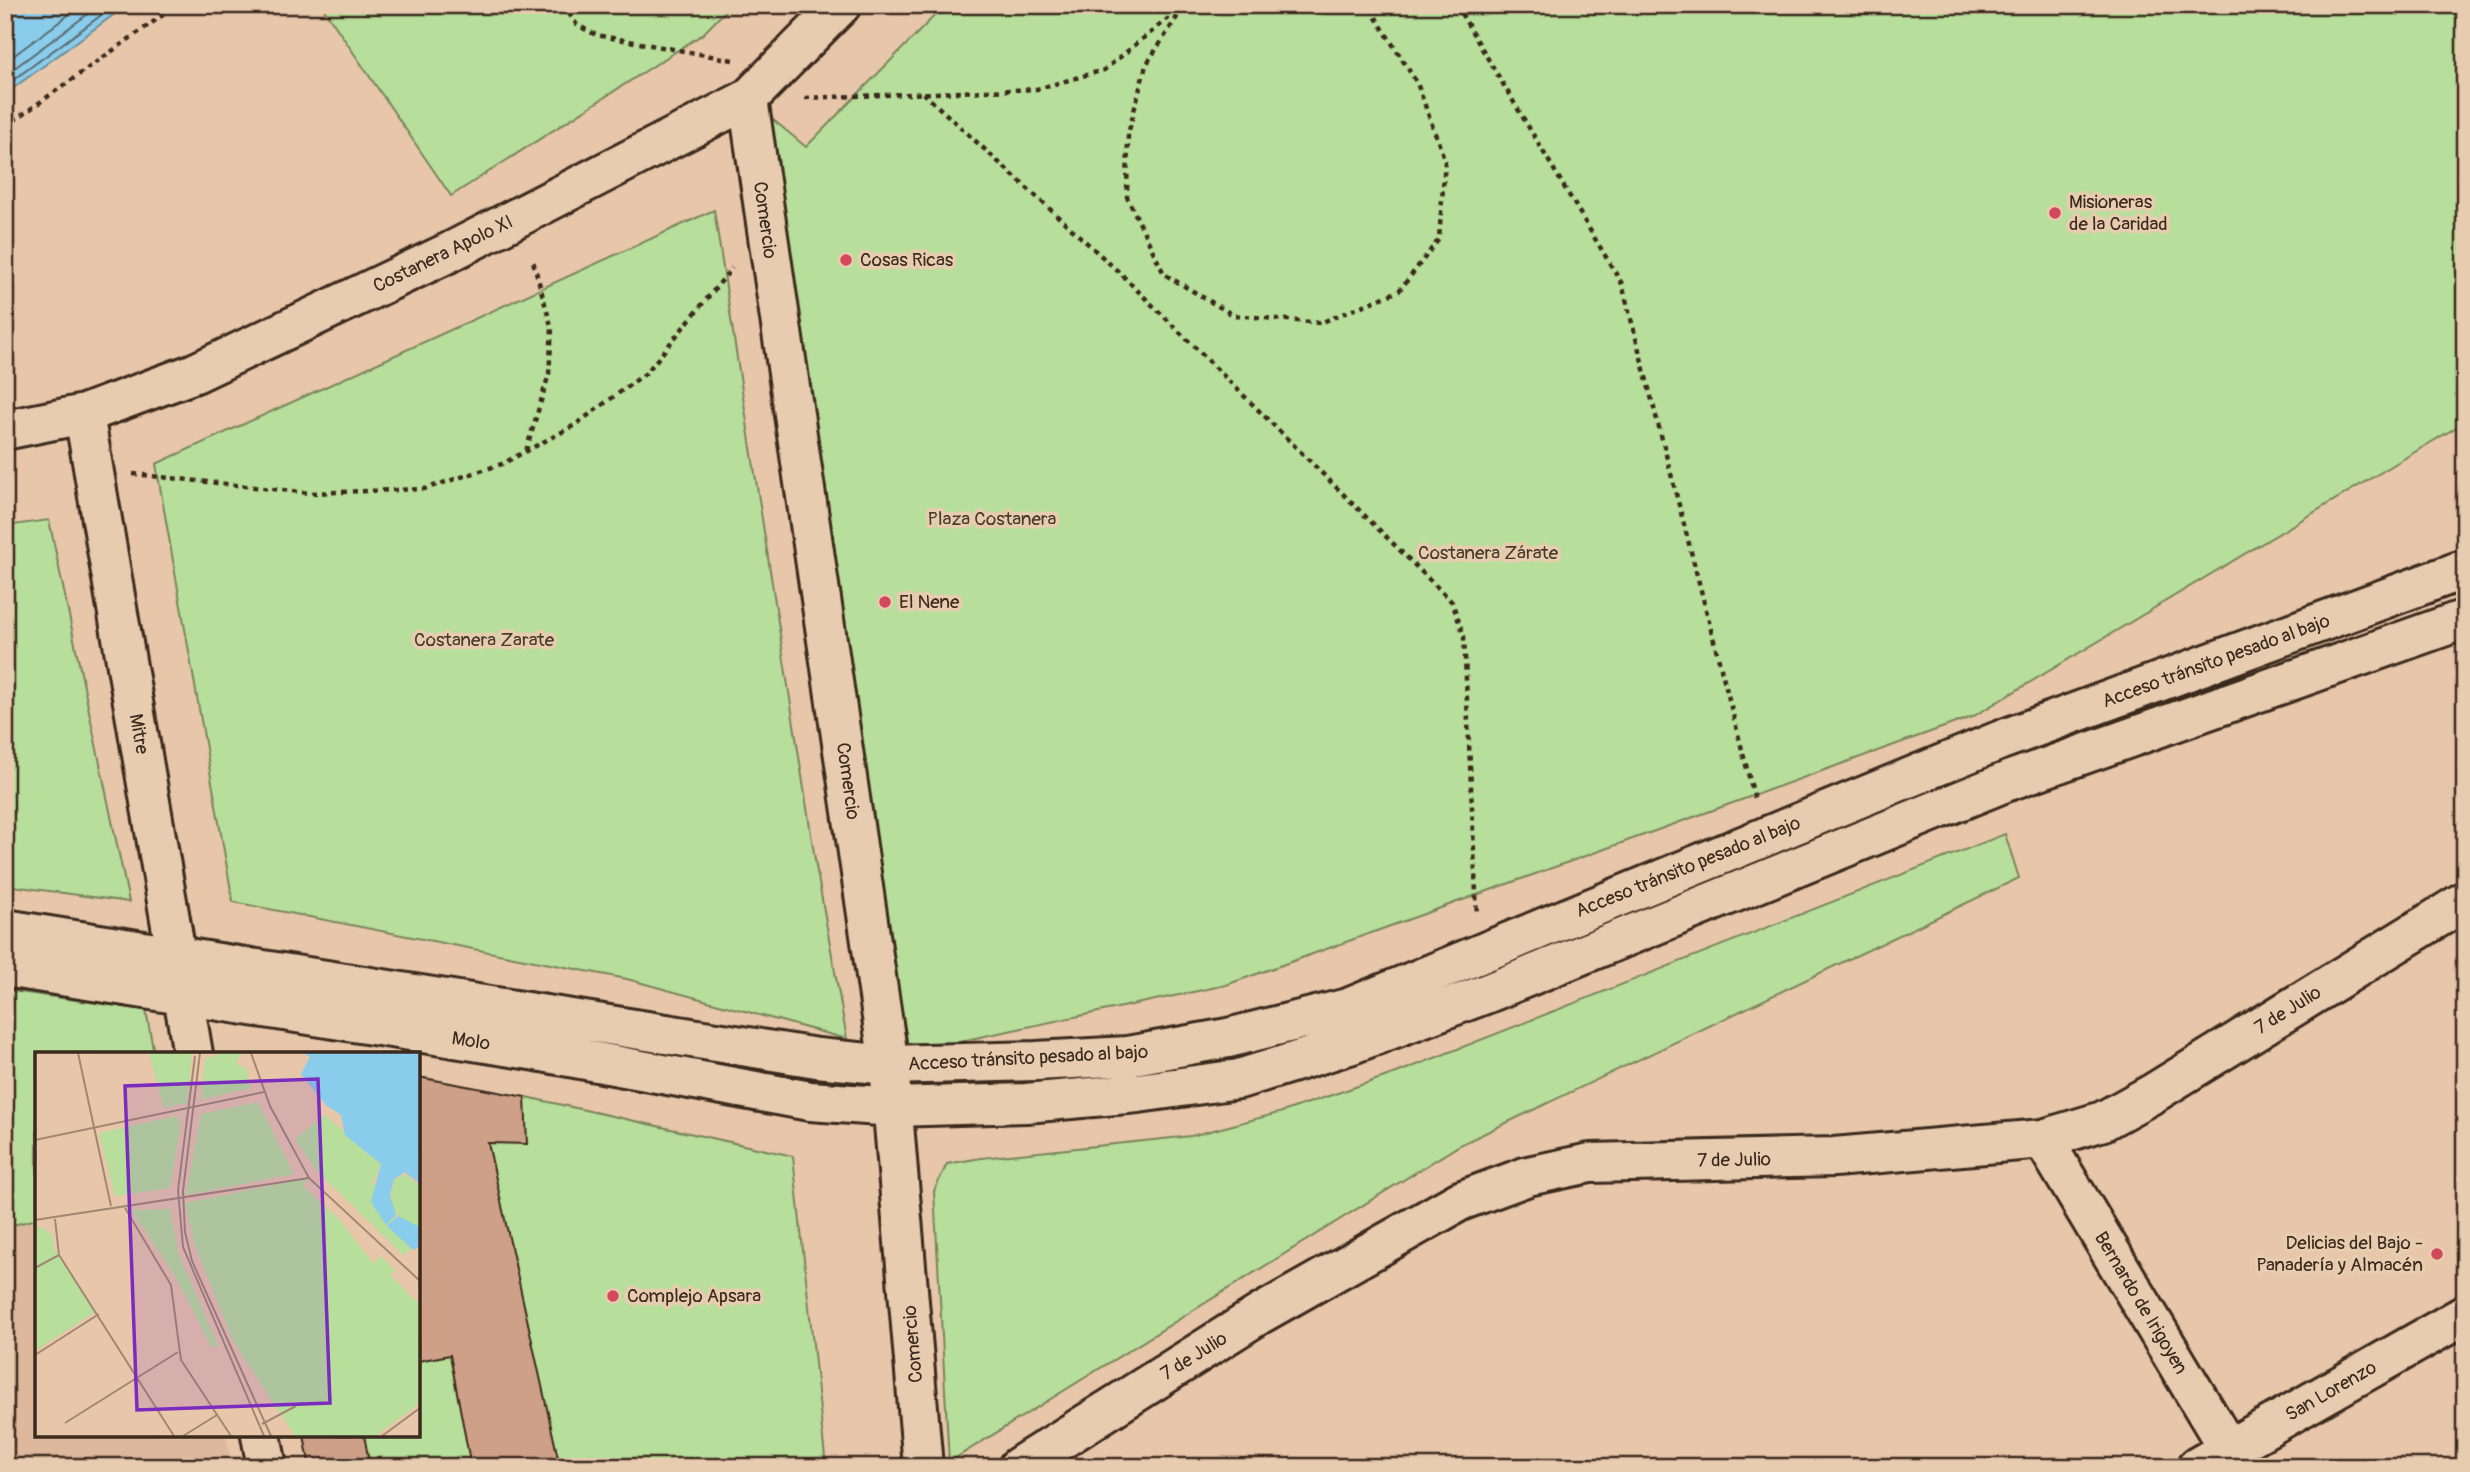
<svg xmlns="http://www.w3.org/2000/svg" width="2470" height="1472" font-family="Pangolin,sans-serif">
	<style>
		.built { fill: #ddb89d }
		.green { fill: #b7de9a; stroke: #79845c; stroke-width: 2 }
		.water { fill: #89cceb; stroke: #6a8b99; stroke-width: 2 }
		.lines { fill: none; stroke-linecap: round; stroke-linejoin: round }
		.shore { stroke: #5a6b70; stroke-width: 2 }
		.building { fill: #cfa088; stroke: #3b2a1e; stroke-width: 2 }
		.minor-casing { stroke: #3b2a1e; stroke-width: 44 }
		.path { stroke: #3b2a1e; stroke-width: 4.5; stroke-dasharray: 5 5; stroke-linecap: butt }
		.minor { stroke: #e8ccaf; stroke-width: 38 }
		.poi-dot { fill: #d1495b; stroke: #e8ccaf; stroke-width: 2.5 }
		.labels { text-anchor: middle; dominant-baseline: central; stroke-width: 7; stroke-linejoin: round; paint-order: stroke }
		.poi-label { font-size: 19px; fill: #3b2a1e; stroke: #e8ccaf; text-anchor: start }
		.street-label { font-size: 19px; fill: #3b2a1e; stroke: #e8ccaf }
		.park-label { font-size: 19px; fill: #473c2a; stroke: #e8ccaf }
		.inset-road { fill: none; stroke: #a28872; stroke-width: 2 }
		.view { fill: #7b2cbf; fill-opacity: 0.15; stroke: #7b2cbf; stroke-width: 3.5 }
		.inset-edge { fill: none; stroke: #3b2a1e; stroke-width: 3.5 }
	</style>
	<rect width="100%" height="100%" fill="#e7c6aa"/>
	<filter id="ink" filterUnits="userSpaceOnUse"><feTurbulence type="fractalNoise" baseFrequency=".0143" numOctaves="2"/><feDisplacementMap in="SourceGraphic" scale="14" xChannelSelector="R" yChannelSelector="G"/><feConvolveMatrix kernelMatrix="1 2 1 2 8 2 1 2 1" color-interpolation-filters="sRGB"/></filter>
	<g filter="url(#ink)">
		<path class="built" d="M37,1219v216h189l6,32h-227v-240z"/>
		<path class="green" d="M321,5h410l-28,29 -252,162z
			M945,5h1520v417l-493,295 -746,268 -317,67 -161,-953 58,48z
			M714,210l102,656 31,173 -220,-60 -394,-77 -77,-438z
			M49,520l80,382 -124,-17v-359z
			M2005,834l14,44 -559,267 -511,317 -15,-271 13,-27 34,-6 210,-22 91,-24 117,-40z
			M5,990l141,20 8,44h-117v165l-32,8z
			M418,1077l108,20 267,59 33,311h-516l-6,-32h114z"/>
		<path class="water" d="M5,5h122l-122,89z"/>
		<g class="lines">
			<path class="shore" d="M5,62l77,-57
				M5,75l95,-70
				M5,86l110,-81"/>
		</g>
		<path class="building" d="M418,1077l107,20 2,47 -39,-1 72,324h-89l-21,-112 -32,6z
			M304,1435h60l6,32h-60z"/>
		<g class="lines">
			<g class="minor-casing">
				<path id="minor" d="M748,99l141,966 34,402
					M84,414l109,640
					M5,430l79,-16 111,-41 253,-120 300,-154 93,-94
					M5,929l812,129 72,7 147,-4 92,-5 100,-18 120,-30 653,-268 464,-171
					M5,967l532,84 273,50 84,6 132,-4 112,-10 101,-14 113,-35 136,-51 520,-212 457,-162
					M2043,1139l196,328
					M261,1435l6,32
					M1018,1467l242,-153 200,-113 68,-25 62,-13 244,-6 209,-18 60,-18 49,-27 313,-193
					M2197,1467l268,-152"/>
			</g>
			<path class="path" d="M563,5l14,20 19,10 137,25
				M1456,5l166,279 133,516
				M1183,8l-37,57 -18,69 -1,63 37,77 69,41 87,8 79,-32 40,-52 6,-78 -28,-78 -49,-78
				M923,93l198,181 331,328 12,34 13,279
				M805,98l232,-9 67,-19 81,-65
				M5,127l172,-122
				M526,451l23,-77 3,-45 -19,-68
				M133,474l177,19 114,-4 78,-25 73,-39 71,-52 86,-105"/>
			<use href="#minor" class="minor"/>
		</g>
	</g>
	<g class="poi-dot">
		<circle cx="2055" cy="213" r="7"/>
		<circle cx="846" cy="260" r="7"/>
		<circle cx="885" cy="602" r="7"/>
		<circle cx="2437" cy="1254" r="7"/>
		<circle cx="613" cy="1296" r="7"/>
	</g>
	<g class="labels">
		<g class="poi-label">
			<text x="2069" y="202">Misioneras<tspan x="2069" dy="22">de la Caridad</tspan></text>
			<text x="860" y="260">Cosas Ricas</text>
			<text x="899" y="602">El Nene</text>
			<text x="2423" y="1243" text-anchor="end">Delicias del Bajo -<tspan x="2423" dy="22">Panadería y Almacén</tspan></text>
			<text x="627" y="1296">Complejo Apsara</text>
		</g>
		<g class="street-label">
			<text transform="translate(765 220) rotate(82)">Comercio</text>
			<text transform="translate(443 254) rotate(-26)">Costanera Apolo XI</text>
			<text transform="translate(2216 661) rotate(-20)">Acceso tránsito pesado al bajo</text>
			<text transform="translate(139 734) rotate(80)">Mitre</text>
			<text transform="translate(848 781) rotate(82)">Comercio</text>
			<text transform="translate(1688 867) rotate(-22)">Acceso tránsito pesado al bajo</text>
			<text transform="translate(2288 1010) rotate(-32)">7 de Julio</text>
			<text transform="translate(471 1041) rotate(9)">Molo</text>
			<text transform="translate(1028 1058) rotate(-3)">Acceso tránsito pesado al bajo</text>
			<text transform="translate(1734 1160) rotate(-1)">7 de Julio</text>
			<text transform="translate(2141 1303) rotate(59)">Bernardo de Irigoyen</text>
			<text transform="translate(913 1344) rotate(-95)">Comercio</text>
			<text transform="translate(1194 1356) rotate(-32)">7 de Julio</text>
			<text transform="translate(2331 1391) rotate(-30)">San Lorenzo</text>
		</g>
		<g class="park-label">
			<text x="992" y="519">Plaza Costanera</text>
			<text x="1488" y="553">Costanera Zárate</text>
			<text x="484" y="640">Costanera Zarate</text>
		</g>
	</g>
	<g transform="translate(35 1052)">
		<rect width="385" height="385" fill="#e7c6aa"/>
		<path d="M114,1h43l-5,50 -23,5zM187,1h20l-6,10 11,6 3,19 -49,12 4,-41zM223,50l36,72 -108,21 15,-81zM290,63l56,49 -10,22 6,-4 -3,11 9,15 37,34 -17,13 -86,-84 -22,-32zM141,64l5,7 -11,65 -55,8 -16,-63zM370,122l15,13v39l-9,-1 -16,-12 -4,-18 3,-15zM274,126l-6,8 36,33 34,44 8,-7 14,14 -5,5 30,30v98l-45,33h-80l-62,-95 -38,-96 -10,-42zM135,157l8,43 40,94 -6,2 -37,-72 -44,-66zM7,175l10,8 3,15 40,62 -60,39v-123z" fill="#b7de9a"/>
		<path d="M268,1h117v131l-15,-12 -11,7 -4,16 6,20 -10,10 -15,-23 10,-38 -36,-29 -4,-20 -15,-10 -25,-31 9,-17zM363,164l22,11v19l-7,4 -26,-24z" fill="#89cceb"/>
		<path class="inset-road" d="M43,1l33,153M165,1l-17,138 2,41 7,29 79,175M216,1l19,53 39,72 111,103M160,4l-17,134 5,57 81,189M0,88l229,-48M90,156l46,77 10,75 50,76M20,167l4,36 115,181M0,168l274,-42M0,216l24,-13M0,303l64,-41M30,371l113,-71M227,372l34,-18M148,384l34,-21M347,384l38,-28"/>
		<path class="view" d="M283,27l12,324 -193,7 -12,-324z"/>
		<rect width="385" height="385" class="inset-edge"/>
	</g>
	<rect width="2470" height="1472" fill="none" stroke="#e8ccaf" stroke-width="28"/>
	<rect x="14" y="14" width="2442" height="1444" fill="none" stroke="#3b2a1e" stroke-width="2.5" filter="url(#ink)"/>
</svg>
